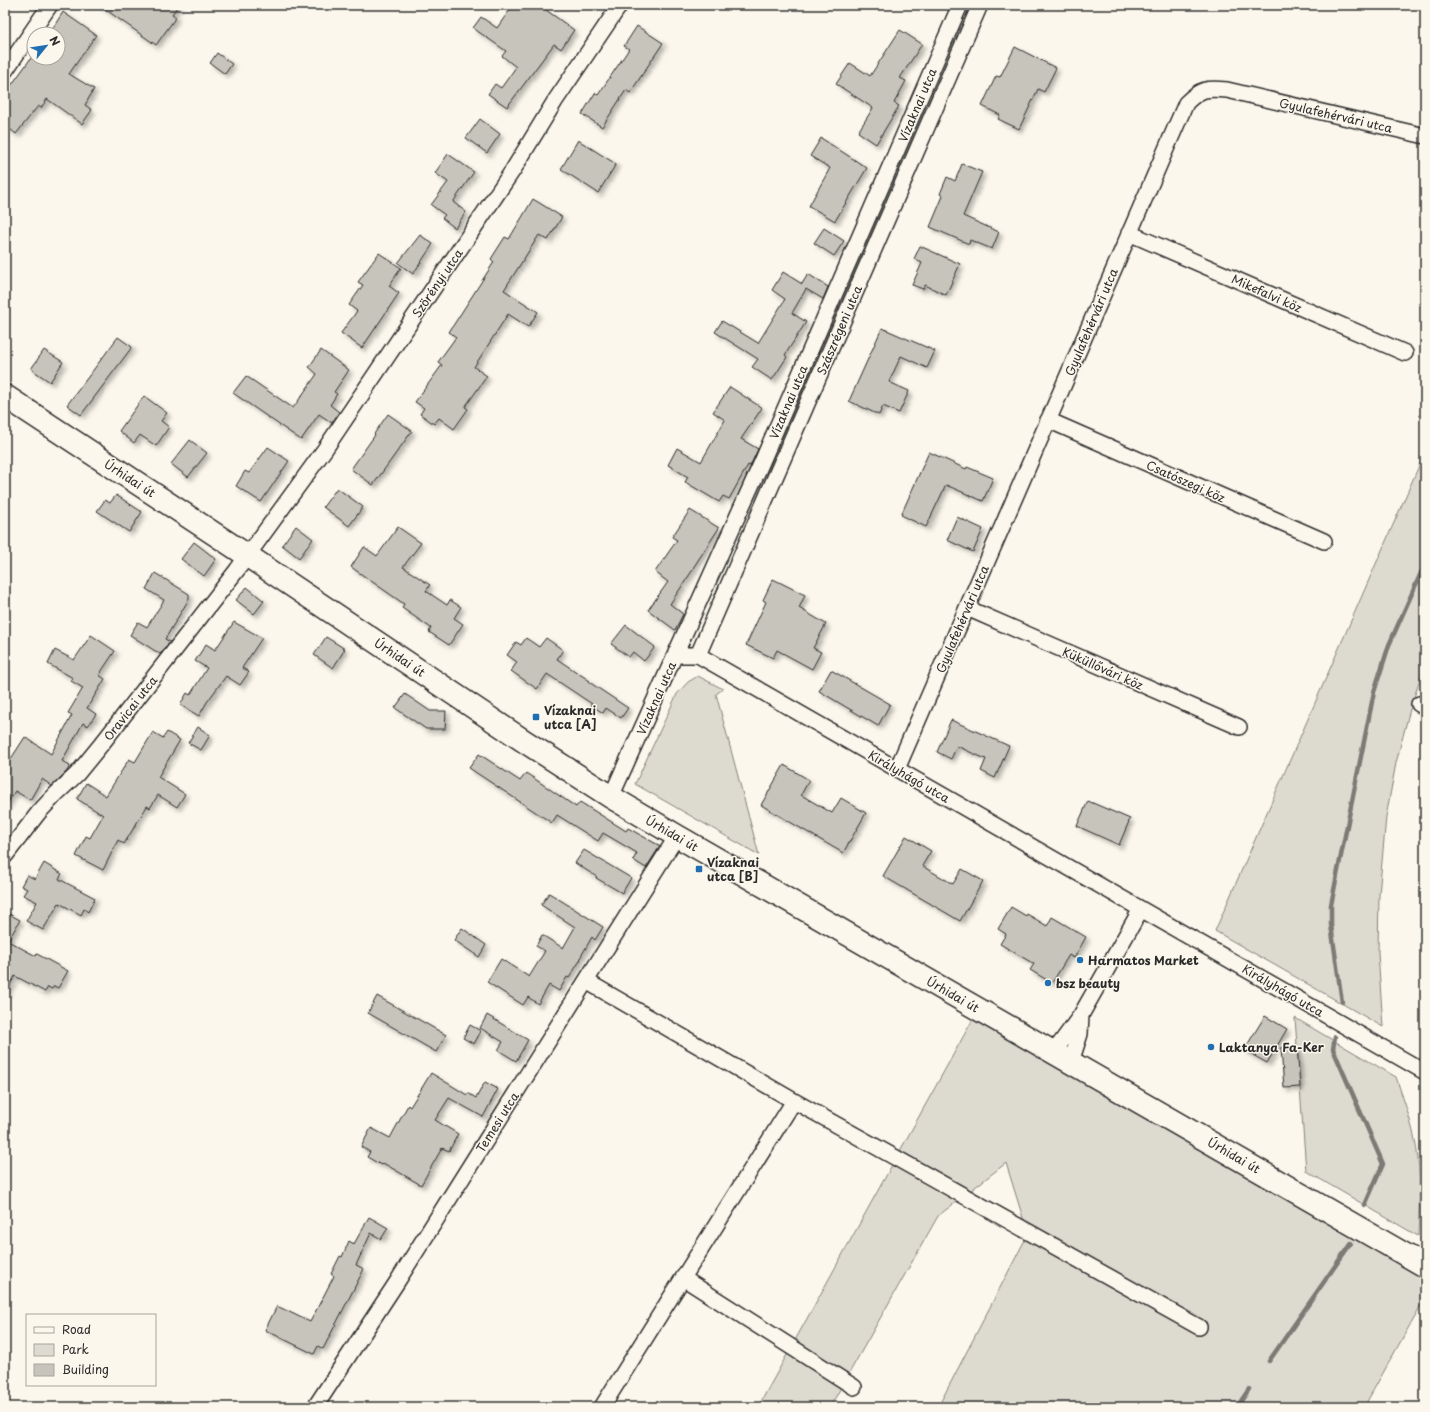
<svg xmlns="http://www.w3.org/2000/svg" width="1430" height="1412" font-family="'Playpen Sans',sans-serif">
	<style>
		.green { fill: #dddad0; stroke: #84827e }
		.lines { fill: none; stroke-linecap: round; stroke-linejoin: round }
		.stream { stroke: #7b7a75; stroke-width: 4.5 }
		.building { fill: #c7c4bc; stroke: #2b2b2b; filter: url(#shadow) }
		.street-casing { stroke: #2b2b2b; stroke-width: 18 }
		.secondary-casing { stroke: #2b2b2b; stroke-width: 25 }
		.street { stroke: #fbf7ec; stroke-width: 15 }
		.secondary { stroke: #fbf7ec; stroke-width: 22 }
		.poi-dot { fill: #1f6fb2; stroke: #fbf7ec; stroke-width: 1.5 }
		.labels { text-anchor: middle; dominant-baseline: central; stroke-width: 3; stroke-linejoin: round; paint-order: stroke }
		.street-label { font-size: 12px; fill: #2b2b2b; stroke: #fbf7ec }
		.poi-label { font-size: 12px; font-weight: bold; fill: #2b2b2b; stroke: #fbf7ec; text-anchor: start }
	</style>
	<defs>
		<filter id="shadow"><feDropShadow dx="3.5" dy="3.5" stdDeviation="2" flood-color="#0004"/></filter>
	</defs>
	<rect width="100%" height="100%" fill="#fbf7ec"/>
	<filter id="ink" filterUnits="userSpaceOnUse"><feTurbulence type="fractalNoise" baseFrequency=".025" numOctaves="2"/><feDisplacementMap in="SourceGraphic" scale="8" xChannelSelector="R" yChannelSelector="G"/><feConvolveMatrix kernelMatrix="1 2 1 2 8 2 1 2 1" color-interpolation-filters="sRGB"/></filter>
	<g filter="url(#ink)">
		<path class="green" d="M1425,452v211l-16,50 -13,50 -10,54 -7,78 -1,58 5,74 -168,-96z
			M698,676l25,13 -7,5 43,161 -124,-71 42,-90 11,-12z
			M1295,1018l101,59c9,27 19,54 22,82 3,26 1,51 0,77l-112,-65z
			M973,1019l452,259v20l-61,109h-426l90,-173 -22,-71 -68,53 -108,191h-72z"/>
		<g class="lines">
			<path class="stream" d="M1342,1002l-11,-77v-20l43,-213 15,-47 36,-81
				M1335,1037l-2,12 50,115 -18,41
				M1269,1361l82,-118
				M1237,1407l12,-18"/>
		</g>
		<path class="building" d="M99,5h80l-7,9 4,3 -20,28z
			M513,5h26l35,25 -13,19 -7,-5 -47,63 -19,-13 7,-10 6,4 15,-21 -14,-11 4,-5 -33,-23 8,-11 16,11z
			M63,12l33,23 -27,39 25,15 -9,16 7,5 -10,14 -35,-25 -6,9 -3,-2 -22,28 -11,-9v-31l26,-36h27v-24h-9z
			M637,26l26,17 -33,50 -4,-3 -24,37 -20,-13 13,-21 3,2 31,-46 -5,-3z
			M900,30l22,14 -22,34 6,3 -12,22 5,3 -23,38 -18,-12 15,-24 -37,-24 14,-21 20,13z
			M1015,47l41,21 -12,24 -6,-3 -19,40 -21,-10 2,-4 -18,-9 14,-30 4,1z
			M217,53l15,11 -7,10 -15,-11z
			M480,119l20,15 -13,19 -21,-15z
			M821,138l46,30 -32,53 -26,-15 21,-38 -20,-12z
			M578,140l38,24 -18,29 -37,-24z
			M448,154l26,18 -21,30 13,10 -11,16 -13,-10 3,-3 -14,-10 17,-23 -13,-9z
			M962,164l20,8 -19,44 36,16 -7,17 -22,-9 -1,4 -39,-17 13,-31 -3,-2 7,-17 8,4z
			M533,199l29,18 -14,23 -9,-5 -35,55 34,22 -10,15 -20,-13 -34,53 13,9 -22,31 3,2 -14,20 -15,-11 -5,6 -14,-10 4,-6 -9,-6 27,-37 -4,-3 18,-25 -7,-5 45,-70 -3,-3 14,-22 4,2z
			M824,228l20,13 -10,15 -20,-13z
			M420,235l13,9 -20,30 -15,-11z
			M920,246l40,18 -14,31 -21,-10 -2,4 -11,-4 10,-22 -8,-4z
			M379,253l22,15 -12,18 10,7 -37,55 -21,-15 16,-22 -8,-6 14,-20 -5,-3z
			M783,272l19,12 6,-10 20,13 -5,12 -17,-10 -14,24 14,9 -21,33 2,2 -15,23 -20,-13 6,-8 -43,-27 7,-11 36,22 27,-44 -13,-9z
			M882,328l53,23 -8,17 -26,-12 -12,26 20,9 -10,22 -16,-7 -4,9 -30,-14z
			M118,337l14,10 -51,68 -14,-10z
			M44,350l19,12 -13,20 -19,-13z
			M321,350l28,20 -15,22 3,2 -7,11 9,7 -7,11 -13,-9 -18,26 -68,-47 13,-17 47,32 24,-34 -8,-7z
			M730,387l32,21 -21,31 17,10 -6,13 -2,4 -2,-1 -19,34 -6,-3 -4,6 -34,-20 3,-5 -20,-12 9,-17 24,14 24,-42 -12,-8z
			M144,396l23,17 -6,8 8,6 -13,19 -16,-11 -6,8 -15,-12z
			M388,414l24,17 -39,54 -22,-16 24,-34 -1,-1z
			M190,440l17,13 -19,24 -17,-13z
			M268,447l21,14 -28,41 -25,-16 9,-15 4,2z
			M929,452l37,17 1,-2 26,11 -10,23 -37,-16 -20,42 -25,-12z
			M337,488l26,19 -14,19 -26,-19z
			M116,495l26,17 -13,20 -32,-21 8,-11 5,3z
			M690,510l29,18 -26,40h1l-24,36 13,10 -8,16 -27,-20 20,-28 -13,-10 22,-32 -5,-3z
			M957,517l26,12 -10,23 -26,-12z
			M296,526l17,13 -14,19 -17,-13z
			M398,527l23,16 -18,24 27,18 -4,6 21,14 3,-5 11,7 -7,11 9,6 -14,21 -20,-13 2,-4 -29,-20 2,-4 -53,-37 13,-20 13,9z
			M194,542l22,17 -12,17 -23,-17z
			M155,573l34,21v5l-24,40 5,3 -10,12 -30,-19 8,-13 9,5 17,-27 -18,-11z
			M773,579l32,16 -6,13 27,16 -13,24 8,4 -9,17 -35,-19 -4,8 -27,-13 20,-43 -3,-2z
			M247,587l17,14 -10,13 -18,-14z
			M234,622l28,16 -20,30 7,4 -9,13 -14,-9 -19,26 -8,14 -19,-11 7,-12 3,2 17,-27 -12,-7 11,-17 9,6z
			M626,625l29,22 -11,14 -11,-9 -4,5 -18,-13z
			M91,635l24,16 -16,24 6,4 -18,29 9,6 -8,12 -5,-3 -21,38 8,5 -3,5 -15,15 -10,-7 -12,21 -15,-9 -10,16v-39l20,-31 26,17 21,-39 -4,-2 15,-25 -12,-7 2,-3 -25,-14 7,-14 19,10z
			M326,637l19,12 -12,19 -19,-13z
			M526,638l13,9 7,-9 17,12 -6,9 33,22 -1,1 39,26 -7,10 -15,-10 -3,5 -12,-8 1,-1 -45,-30 -10,15 -26,-18 6,-9 -10,-7 9,-13 5,3z
			M831,670l59,34 -12,22 -59,-35z
			M405,694l25,17h16l-1,18h-19l-31,-21z
			M951,720l58,26 -14,32 -14,-7 5,-12 -14,-6 -15,-7 -6,13 -14,-7z
			M198,727l12,8 -9,15 -13,-7z
			M153,732l10,6 4,-6 13,8 -22,37 27,17 -8,13 -19,-12 -8,13 -3,-2 -23,38 -6,-4 -15,30 -27,-14 10,-20 4,2 13,-23 -26,-16 9,-16 20,13 23,-37 6,3z
			M479,754l41,27 6,-8 50,34 4,-5 46,29 2,-3 32,18 -14,22 -13,-8 4,-7 -34,-20 -5,8 -41,-26 -5,8 -83,-55z
			M784,765l25,15 -8,15 31,18 9,-15 25,15 -23,40 -82,-48z
			M1088,801l42,18 -11,26 -42,-19z
			M906,836l25,15 -9,15 31,18 9,-15 21,12 -23,40 -77,-45z
			M584,850l47,28 -9,15 -26,-15 1,-1 -22,-14z
			M44,863l18,11 -3,5 36,19 -7,14 -4,-3 -3,6 -22,-12 -16,27 -17,-9 11,-19 -14,-7 4,-6 -6,-3 6,-11 8,4z
			M549,893l54,34 -8,13 -3,-3 -12,21 1,1 -12,19 -2,-1 -8,14 -10,-6 -11,19 -10,-7 -5,8 -36,-23 14,-23 28,18 16,-26 -9,-5 6,-11 21,13 12,-21 -34,-22z
			M1011,907l15,9 1,-2 20,12 5,-9 34,20 -12,21 -5,-3 -17,28 -22,-13 4,-6 -34,-20 6,-10 -8,-5z
			M5,912l15,8 -12,21 28,15 1,-2 31,17 -10,17 -4,-2 -2,3 -4,-2 -3,5 -30,-16 -10,18z
			M462,928l24,17 -7,12 -25,-17z
			M377,996l69,39 -10,17 -68,-39z
			M487,1015l41,25 -12,21 -18,-11 5,-8 -23,-14z
			M1265,1016l22,13 -20,34 -23,-13z
			M470,1025l11,6 -7,13 -11,-6z
			M1297,1046l3,41 -16,1 -3,-40z
			M431,1073l36,22 1,-2 8,5 9,-16 13,7 -15,28 -34,-19 -14,22 23,14 -9,17 -7,-3 -21,37 -38,-22 -2,2 -14,-8 3,-5 -9,-5 10,-19 19,10 18,-33 2,2z
			M369,1217l19,11 -7,11 -10,-6 -15,32 8,4 -41,80 -5,-3 -4,8 -49,-24 12,-24 33,16 24,-46 -3,-2 9,-18 2,1 7,-16 5,3z"/>
		<g class="lines">
			<g class="street-casing">
				<path id="street" d="M5,71l45,-66
					M1129,233l276,120
					M1048,420l276,121
					M967,608l272,119
					M675,655h23l727,417
					M698,655l282,-650
					M1419,704l6,3
					M897,769l289,-666c15,-15 21,-15 41,-13l198,46
					M611,797l150,-333 199,-459
					M5,856l34,-44 17,-18 21,-20 27,-33 133,-171 88,-121 188,-279 42,-69 65,-96
					M586,981l208,120 405,226
					M1054,1052l27,-37 60,-106
					M1071,1062l9,-28 1,-19
					M683,1278l171,109
					M315,1407l82,-125 280,-446
					M602,1407l192,-306"/>
			</g>
			<g class="secondary-casing">
				<path id="secondary" d="M5,396l243,160 276,185 87,56 66,39 748,430"/>
			</g>
			<use href="#street" class="street"/>
			<use href="#secondary" class="secondary"/>
		</g>
	</g>
	<g class="poi-dot">
		<rect x="532" y="713" width="8" height="8" rx="2"/>
		<rect x="695" y="865" width="8" height="8" rx="2"/>
		<circle cx="1080" cy="960" r="4"/>
		<circle cx="1048" cy="983" r="4"/>
		<circle cx="1211" cy="1047" r="4"/>
	</g>
	<g class="labels">
		<g class="street-label">
			<text transform="translate(917 105) rotate(-67)">Vízaknai utca</text>
			<text transform="translate(1336 115) rotate(13)">Gyulafehérvári utca</text>
			<text transform="translate(437 283) rotate(-56)">Szörényi utca</text>
			<text transform="translate(1267 293) rotate(24)">Mikefalvi köz</text>
			<text transform="translate(1091 322) rotate(-67)">Gyulafehérvári utca</text>
			<text transform="translate(839 330) rotate(-67)">Szászrégeni utca</text>
			<text transform="translate(788 402) rotate(-67)">Vízaknai utca</text>
			<text transform="translate(130 478) rotate(33)">Úrhidai út</text>
			<text transform="translate(1186 481) rotate(24)">Csatószegi köz</text>
			<text transform="translate(962 619) rotate(-67)">Gyulafehérvári utca</text>
			<text transform="translate(400 657) rotate(34)">Úrhidai út</text>
			<text transform="translate(1103 668) rotate(24)">Küküllővári köz</text>
			<text transform="translate(656 698) rotate(-66)">Vízaknai utca</text>
			<text transform="translate(130 708) rotate(-52)">Oravicai utca</text>
			<text transform="translate(909 776) rotate(30)">Királyhágó utca</text>
			<text transform="translate(672 833) rotate(30)">Úrhidai út</text>
			<text transform="translate(1283 990) rotate(30)">Királyhágó utca</text>
			<text transform="translate(953 994) rotate(30)">Úrhidai út</text>
			<text transform="translate(497 1122) rotate(-58)">Temesi utca</text>
			<text transform="translate(1234 1155) rotate(30)">Úrhidai út</text>
		</g>
		<g class="poi-label">
			<text x="544" y="710">Vízaknai<tspan x="544" dy="14">utca [A]</tspan></text>
			<text x="707" y="862">Vízaknai<tspan x="707" dy="14">utca [B]</tspan></text>
			<text x="1088" y="960">Harmatos Market</text>
			<text x="1056" y="983">bsz beauty</text>
			<text x="1219" y="1047">Laktanya Fa-Ker</text>
		</g>
	</g>
	<rect width="1430" height="1412" fill="none" stroke="#fbf7ec" stroke-width="20"/>
	<rect x="10" y="10" width="1410" height="1392" fill="none" stroke="#2b2b2b" stroke-width="1.5" filter="url(#ink)"/>
	<rect x="26" y="1314" width="130" height="72" fill="#fbf7ec" stroke="#a8a59f"/>
	<rect x="34" y="1327" width="20" height="6" fill="#fbf7ec" stroke="#a8a59f"/>
	<text x="62" y="1334" font-size="12" fill="#2b2b2b">Road</text>
	<rect x="34" y="1344" width="20" height="12" fill="#dddad0" stroke="#a8a59f"/>
	<text x="62" y="1354" font-size="12" fill="#2b2b2b">Park</text>
	<rect x="34" y="1364" width="20" height="12" fill="#c7c4bc" stroke="#a8a59f"/>
	<text x="62" y="1374" font-size="12" fill="#2b2b2b">Building</text>
	<g transform="translate(46 46) rotate(60)"><circle r="19" fill="#fbf7ec" stroke="#a8a59f"/>
	<path d="M0-3L7 15L0 10L-7 15Z" fill="#1f6fb2"/>
	<text y="-6" font-size="11" font-weight="bold" text-anchor="middle" fill="#2b2b2b">N</text>
	</g>
</svg>
